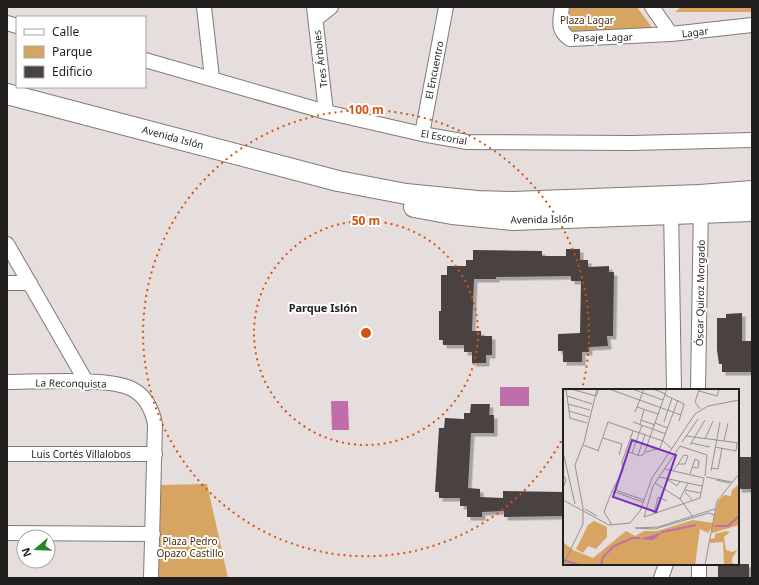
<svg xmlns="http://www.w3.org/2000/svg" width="759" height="585" font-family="'Noto Sans',sans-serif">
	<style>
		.green { fill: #d7a461 }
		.water { fill: #bf6eab }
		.building { fill: #484340; filter: url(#shadow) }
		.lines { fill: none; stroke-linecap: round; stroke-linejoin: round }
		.minor-casing { stroke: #807a79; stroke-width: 16 }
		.secondary-casing { stroke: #807a79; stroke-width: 22 }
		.minor { stroke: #fff; stroke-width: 14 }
		.secondary { stroke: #fff; stroke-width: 20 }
		.ring { fill: none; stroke: #d4530e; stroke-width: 2; stroke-dasharray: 2 4 }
		.labels { text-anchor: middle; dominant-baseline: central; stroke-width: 4; stroke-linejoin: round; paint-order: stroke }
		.park-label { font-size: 10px; fill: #4b320c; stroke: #fff }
		.street-label { font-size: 10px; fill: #211e1e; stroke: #fff }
		.neighbourhood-label { font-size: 11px; font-weight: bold; fill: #211e1e; stroke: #fff }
		.inset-river { fill: none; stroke: #bf6eab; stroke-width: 2 }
		.inset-road { fill: none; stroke: #979191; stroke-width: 1 }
		.view { fill: #7b2cbf; fill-opacity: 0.15; stroke: #7b2cbf; stroke-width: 2 }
		.inset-edge { fill: none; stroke: #211e1e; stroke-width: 2 }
		.centre { fill: #d4530e; stroke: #fff; stroke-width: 2 }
		.ring-label { font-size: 12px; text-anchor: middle; font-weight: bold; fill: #d4530e; stroke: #fff; stroke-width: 4; stroke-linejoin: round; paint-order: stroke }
	</style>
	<defs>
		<filter id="shadow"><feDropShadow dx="3.5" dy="3.5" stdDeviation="0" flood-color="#0004"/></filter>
	</defs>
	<rect width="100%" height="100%" fill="#e5dedd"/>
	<path class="green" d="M570,7h67l16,22 -77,5c-12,-6 -8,-16 -6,-27z
		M681,7h71v5h-77z
		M207,484l21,94h-70l2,-93z"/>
	<path class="water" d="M500,387h29v19h-29z
		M331,401h17l1,29h-17z"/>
	<path class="building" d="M566,249h14v11h8v7l21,-1v6h5l-1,64h-6l1,10 -19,1v5h-7v10h-19v-11h-5v-17l22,-1 1,-52h-10v-5l-75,1v2h-22l-2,52h9v5h11v19h-6v8h-14v-11h-8v-7h-21v-5h-4v-29h2v-36h6v-9h19v-6h7v-10l69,1v5h24z
		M742,313v28h10v31h-30v-8h-3l-2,-14v-32h9v-4z
		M471,404h19l-1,11h5v18h-23l-3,55 12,1v8l23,1v-7l61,1v24l-60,1v-6l-22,1v5h-15v-11h-7v-8h-21v-6h-4l4,-64h5l1,-10 19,1v-6h6z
		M739,457h13v32h-14z
		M724,564h25v14h-31v-13z"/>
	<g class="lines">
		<g class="minor-casing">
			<path id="minor" d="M204,7l8,71
				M314,7l12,105
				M562,7c-2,15 -5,23 8,32l101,-5 81,-9
				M652,7l19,27
				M316,19l15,-12
				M7,23l10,3
				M145,60l181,52 96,22 45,8 165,1 120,-3
				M422,134l24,-127
				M671,206l3,184
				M7,244l80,139
				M7,283h23
				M7,382c30,0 101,-5 125,7 14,7 20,20 23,35l-4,154
				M698,390l3,-186
				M7,454h148
				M7,533l146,1
				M699,564v14
				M661,578l5,-14"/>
		</g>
		<g class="secondary-casing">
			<path id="secondary" d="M7,94l331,87 68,13 71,7 36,1 187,-7 52,-4
				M414,207l38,7 61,6 239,-9"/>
		</g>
		<use href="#minor" class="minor"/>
		<use href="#secondary" class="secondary"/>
	</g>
	<g class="ring">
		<circle cx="366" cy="333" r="112"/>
		<path d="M564 436A223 223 0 1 1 582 389"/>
	</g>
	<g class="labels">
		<g class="park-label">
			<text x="587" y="20">Plaza Lagar</text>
			<text x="190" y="541">Plaza Pedro<tspan x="190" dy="12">Opazo Castillo</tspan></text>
		</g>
		<g class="street-label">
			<text transform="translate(695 32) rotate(-7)">Lagar</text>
			<text transform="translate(603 37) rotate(-1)">Pasaje Lagar</text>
			<text transform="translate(320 59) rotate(-97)">Tres Árboles</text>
			<text transform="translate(434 70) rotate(-79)">El Encuentro</text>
			<text transform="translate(173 137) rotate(15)">Avenida Islón</text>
			<text transform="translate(444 137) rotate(10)">El Escorial</text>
			<text transform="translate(542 219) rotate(-1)">Avenida Islón</text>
			<text transform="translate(700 293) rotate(-89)">Óscar Quiroz Morgado</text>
			<text transform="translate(71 383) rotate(1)">La Reconquista</text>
			<text x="81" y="454">Luis Cortés Villalobos</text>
		</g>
		<g class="neighbourhood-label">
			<text x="323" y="307">Parque Islón</text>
		</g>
	</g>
	<g transform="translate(563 389)">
		<rect width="176" height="176" fill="#e5dedd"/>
		<path d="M176,95v41l-27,8 -1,-5 -3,5 -8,-4 -5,36h-132v-23l10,8 20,8 33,-27 9,5 9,-5h13l36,-11 20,3 5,-22 6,-6 7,1 1,-6zM31,132l13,6v10l-11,12 -8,-3 -5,7 -7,-4 12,-24zM163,142l4,1 -6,5 2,13 7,2 5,-3 -6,9v5l7,2h-15l-1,-23 -13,1v-4l5,-1v-4z" fill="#d7a461"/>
		<path d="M101,142l-11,9 -14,-1 18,-5z" fill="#bf6eab"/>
		<path class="inset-river" d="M152,137h13l11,-10M99,143l34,-7M0,171l17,5M38,176l2,-8 11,-11 18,-8h8"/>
		<path class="inset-road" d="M3,0l4,29 17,5M8,0l25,7 3,-7M46,0l72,26M69,0l31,11M90,0l13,5M136,1l-4,12 5,7M136,2l18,5 2,-7M102,6l19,9 -5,17M4,7l25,8M5,15l22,6M74,18l21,7M6,22l20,6M72,23l9,-23M78,31l14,5M70,33l33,12M101,33l8,-24M92,34l13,5M77,35l4,-14M70,42l-11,31 1,8 -11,21 31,11M123,47l53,7M40,49l19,6 -3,11M142,50l8,-18M161,52l4,-18M119,53l16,-23M128,54l19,4M20,56l16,6M127,56l15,-25M152,58l21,4 1,-8M35,62l10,-29 55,19 9,8M63,62l14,5 4,-2 23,-65M0,63l12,52M83,63l14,-4 18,-48M69,64l10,-28M75,66l7,-20M148,79l7,1 4,-21M102,80l39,9 -4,20 -56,19 9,-31 6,-9 21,-31 27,9 -2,21M110,82l1,-1 1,-2 3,-4 6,-9 4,1 -3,8h-7M148,82l9,-49M127,85l5,-15 4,2 -1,7 -6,-1M0,86l3,5 -3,8M96,88l43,9M143,88l26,5M104,90l10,7 3,-5M153,91l14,3M92,94l25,16 13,18M51,97l4,5 26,9M122,101l16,3M122,103l8,9M117,110l8,-16M0,111l46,25 21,-2 10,-12 12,-33 43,-64 13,-8 31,-6M22,120l12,7M91,125l4,-17 9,4M151,126l-5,-2 -54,16 -20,-1 23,-1 57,-18M49,136l-8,-13 8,-21M0,176l20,-41v-16l-8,-43 9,-23 13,-53M142,176l12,-64 22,-27"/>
		<path class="view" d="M69,51l44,15 -20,57 -43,-15z"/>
		<rect width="176" height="176" class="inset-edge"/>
	</g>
	<circle cx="366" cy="333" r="6" class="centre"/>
	<g class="ring-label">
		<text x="366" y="114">100 m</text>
		<text x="366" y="225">50 m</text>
	</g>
	<rect width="759" height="585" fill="none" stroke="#211e1e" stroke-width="16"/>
	<rect x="16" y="16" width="130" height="72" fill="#ffffff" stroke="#a6a5a5"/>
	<rect x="24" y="29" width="20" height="6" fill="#ffffff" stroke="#a6a5a5"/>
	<text x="52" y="36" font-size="12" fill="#211e1e">Calle</text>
	<rect x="24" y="46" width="20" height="12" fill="#d7a461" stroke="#a6a5a5"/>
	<text x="52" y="56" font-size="12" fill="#211e1e">Parque</text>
	<rect x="24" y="66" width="20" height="12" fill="#484340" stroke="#a6a5a5"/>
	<text x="52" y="76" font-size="12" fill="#211e1e">Edificio</text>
	<g transform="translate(36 549) rotate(251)"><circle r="19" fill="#ffffff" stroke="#a6a5a5"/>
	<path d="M0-3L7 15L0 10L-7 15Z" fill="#2d8332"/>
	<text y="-6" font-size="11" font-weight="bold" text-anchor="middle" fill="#211e1e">N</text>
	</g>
</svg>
